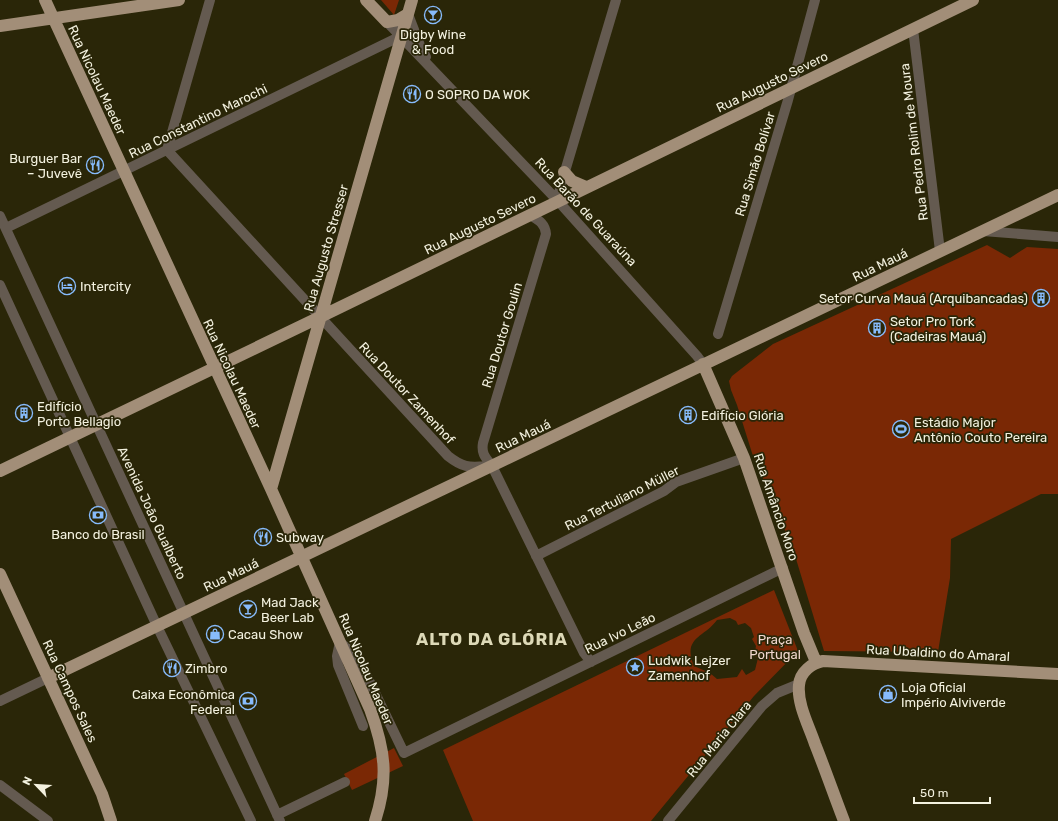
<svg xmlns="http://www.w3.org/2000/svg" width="1058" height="821" font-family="Rubik,sans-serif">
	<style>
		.green { fill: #7a2805; fill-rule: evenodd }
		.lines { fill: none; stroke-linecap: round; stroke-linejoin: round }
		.minor { stroke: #645a50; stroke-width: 10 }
		.major { stroke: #a28e78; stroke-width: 12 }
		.labels { text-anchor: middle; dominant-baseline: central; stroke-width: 3.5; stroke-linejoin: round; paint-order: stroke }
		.poi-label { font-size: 13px; fill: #f3f1df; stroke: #2a2608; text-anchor: start }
		.street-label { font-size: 13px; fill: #f3f1df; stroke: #2a2608 }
		.park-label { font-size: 13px; fill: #f1d7ce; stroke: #2a2608 }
		.district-label { font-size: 17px; font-weight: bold; letter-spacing: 1px; fill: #ddd9b7; stroke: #2a2608 }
	</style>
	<rect width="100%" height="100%" fill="#2a2608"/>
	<path class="green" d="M381,0h18l-5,15z
		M987,245l23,13 17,-11 31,2v245h-17l-90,45 -1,39 -12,74 -114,-1 -31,-102 -41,-96 -15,-48 -6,-15 -2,-9 3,-5 41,-32z
		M774,590l24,61 -44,45 -103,125h-178l-30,-71zM730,618l6,3 2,4 7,-2 6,5 3,9 -2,2 4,7 -2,10 4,2 -3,12 -9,5 -4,-6 -5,8 -20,2 -7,-6 -16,-7c-12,-29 10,-28 23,-46z
		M394,748l9,18 -51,24 -8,-16z"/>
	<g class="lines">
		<path class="minor" d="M408,14l13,34 5,9
			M387,22l171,179 139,155 6,8
			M913,29l27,222
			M167,150l281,306c14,11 21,12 38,10
			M167,150l43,-150
			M558,201l2,-13 56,-188
			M530,215c8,5 15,8 16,19l-63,209c-2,11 3,15 9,23l92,187 7,9
			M0,216l280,605
			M6,228l395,-192
			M983,231l75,6
			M0,285l157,341 94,195
			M718,334l70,-234 27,-100
			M536,556l128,-65 12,-9 68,-24
			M340,642l-3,14 1,9 25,61
			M341,643l15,13 7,12 41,85 379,-185
			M0,701l48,-23
			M0,785l48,36
			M277,815l68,-33
			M668,821l94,-115 15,-13 22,-9"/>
		<path class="major" d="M45,0l226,489 99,220c15,41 19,69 5,112
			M366,0l21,22 11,-2 10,-6
			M0,26l179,-26
			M564,172l8,9 14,6
			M703,364l41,94 60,175 12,29
			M0,471l320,-154 653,-317
			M271,489l141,-489
			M0,574l102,220 9,27
			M48,678l1010,-483
			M844,821c-10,-26 -19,-52 -29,-77 -6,-18 -18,-40 -16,-59 1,-13 13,-22 24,-24l235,13"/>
	</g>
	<defs>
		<g id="bar-ring" transform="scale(0.9)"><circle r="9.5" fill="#2a2608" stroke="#87bbfb" stroke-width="1.5"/><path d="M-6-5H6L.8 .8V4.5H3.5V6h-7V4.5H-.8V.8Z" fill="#87bbfb"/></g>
		<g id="restaurant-ring" transform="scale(0.9)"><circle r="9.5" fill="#2a2608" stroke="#87bbfb" stroke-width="1.5"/><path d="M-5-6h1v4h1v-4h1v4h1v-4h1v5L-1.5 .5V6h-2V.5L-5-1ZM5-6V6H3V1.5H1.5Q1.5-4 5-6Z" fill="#87bbfb"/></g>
		<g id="hotel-ring" transform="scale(0.9)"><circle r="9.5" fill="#2a2608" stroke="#87bbfb" stroke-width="1.5"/><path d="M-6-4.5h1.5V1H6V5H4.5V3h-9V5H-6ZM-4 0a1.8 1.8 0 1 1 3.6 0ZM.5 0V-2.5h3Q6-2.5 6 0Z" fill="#87bbfb"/></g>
		<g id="building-ring" transform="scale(0.9)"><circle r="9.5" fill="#2a2608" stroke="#87bbfb" stroke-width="1.5"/><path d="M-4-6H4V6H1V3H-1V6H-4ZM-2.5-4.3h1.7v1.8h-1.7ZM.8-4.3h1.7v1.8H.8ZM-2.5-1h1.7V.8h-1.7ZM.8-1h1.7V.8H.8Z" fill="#87bbfb"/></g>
		<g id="stadium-ring" transform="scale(0.9)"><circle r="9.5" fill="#2a2608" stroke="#87bbfb" stroke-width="1.5"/><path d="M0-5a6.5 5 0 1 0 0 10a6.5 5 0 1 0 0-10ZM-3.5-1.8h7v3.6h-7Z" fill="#87bbfb"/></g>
		<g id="bank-ring" transform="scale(0.9)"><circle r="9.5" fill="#2a2608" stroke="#87bbfb" stroke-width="1.5"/><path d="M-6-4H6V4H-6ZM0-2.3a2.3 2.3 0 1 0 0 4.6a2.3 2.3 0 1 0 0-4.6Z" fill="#87bbfb"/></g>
		<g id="shop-ring" transform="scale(0.9)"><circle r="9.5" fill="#2a2608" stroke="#87bbfb" stroke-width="1.5"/><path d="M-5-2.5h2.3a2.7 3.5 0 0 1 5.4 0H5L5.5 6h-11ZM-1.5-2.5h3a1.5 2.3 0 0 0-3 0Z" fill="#87bbfb"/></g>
		<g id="sight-ring" transform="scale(0.9)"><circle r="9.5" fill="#2a2608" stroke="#87bbfb" stroke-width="1.5"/><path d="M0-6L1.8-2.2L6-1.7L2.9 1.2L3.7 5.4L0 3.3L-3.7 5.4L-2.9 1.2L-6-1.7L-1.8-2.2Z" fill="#87bbfb"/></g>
	</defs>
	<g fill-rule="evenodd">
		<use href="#bar-ring" x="433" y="15"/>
		<use href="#restaurant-ring" x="412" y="94"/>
		<use href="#restaurant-ring" x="95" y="165"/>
		<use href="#hotel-ring" x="67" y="286"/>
		<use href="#building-ring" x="1041" y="298"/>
		<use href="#building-ring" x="877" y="328"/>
		<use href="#building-ring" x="24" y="413"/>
		<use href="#building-ring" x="688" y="415"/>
		<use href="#stadium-ring" x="901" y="429"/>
		<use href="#bank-ring" x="98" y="515"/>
		<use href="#restaurant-ring" x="263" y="537"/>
		<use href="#bar-ring" x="248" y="609"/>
		<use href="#shop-ring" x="215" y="634"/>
		<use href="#sight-ring" x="635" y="667"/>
		<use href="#restaurant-ring" x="172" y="668"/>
		<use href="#shop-ring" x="888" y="694"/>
		<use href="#bank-ring" x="248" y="701"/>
	</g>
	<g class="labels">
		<g class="poi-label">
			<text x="433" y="34" text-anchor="middle">Digby Wine<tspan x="433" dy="15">&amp; Food</tspan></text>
			<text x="425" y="94">O SOPRO DA WOK</text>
			<text x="82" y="158" text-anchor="end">Burguer Bar<tspan x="82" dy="15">– Juvevê</tspan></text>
			<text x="80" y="286">Intercity</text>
			<text x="1028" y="298" text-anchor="end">Setor Curva Mauá (Arquibancadas)</text>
			<text x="890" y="321">Setor Pro Tork<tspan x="890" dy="15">(Cadeiras Mauá)</tspan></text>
			<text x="37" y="406">Edifício<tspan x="37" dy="15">Porto Bellagio</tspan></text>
			<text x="701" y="415">Edifício Glória</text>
			<text x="914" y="422">Estádio Major<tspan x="914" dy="15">Antônio Couto Pereira</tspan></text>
			<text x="98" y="534" text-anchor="middle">Banco do Brasil</text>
			<text x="276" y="537">Subway</text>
			<text x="261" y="602">Mad Jack<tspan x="261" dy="15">Beer Lab</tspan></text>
			<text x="228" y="634">Cacau Show</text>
			<text x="648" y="660">Ludwik Lejzer<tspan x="648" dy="15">Zamenhof</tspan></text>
			<text x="185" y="668">Zimbro</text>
			<text x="901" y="687">Loja Oficial<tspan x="901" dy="15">Império Alviverde</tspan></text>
			<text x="235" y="694" text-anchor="end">Caixa Econômica<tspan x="235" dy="15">Federal</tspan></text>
		</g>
		<g class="street-label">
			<text transform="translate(97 80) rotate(65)">Rua Nicolau Maeder</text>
			<text transform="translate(772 82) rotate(-26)">Rua Augusto Severo</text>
			<text transform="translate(198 121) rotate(-26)">Rua Constantino Marochi</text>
			<text transform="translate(914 142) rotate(-97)">Rua Pedro Rolim de Moura</text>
			<text transform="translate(755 164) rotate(-73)">Rua Simão Bolívar</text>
			<text transform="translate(586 212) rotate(47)">Rua Barão de Guaraúna</text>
			<text transform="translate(480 224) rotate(-26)">Rua Augusto Severo</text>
			<text transform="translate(326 248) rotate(-74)">Rua Augusto Stresser</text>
			<text transform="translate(880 265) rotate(-26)">Rua Mauá</text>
			<text transform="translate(502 335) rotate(-73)">Rua Doutor Goulin</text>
			<text transform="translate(232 374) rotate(65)">Rua Nicolau Maeder</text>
			<text transform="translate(407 393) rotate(47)">Rua Doutor Zamenhof</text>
			<text transform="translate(523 436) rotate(-26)">Rua Mauá</text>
			<text transform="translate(622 498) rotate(-27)">Rua Tertuliano Müller</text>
			<text transform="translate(776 507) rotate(71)">Rua Amâncio Moro</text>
			<text transform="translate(152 513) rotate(65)">Avenida João Gualberto</text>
			<text transform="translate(231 575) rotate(-26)">Rua Mauá</text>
			<text transform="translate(620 633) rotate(-26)">Rua Ivo Leão</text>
			<text transform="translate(938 653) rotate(3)">Rua Ubaldino do Amaral</text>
			<text transform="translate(366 669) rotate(67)">Rua Nicolau Maeder</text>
			<text transform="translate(70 691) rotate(65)">Rua Campos Sales</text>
			<text transform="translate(719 739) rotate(-51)">Rua Maria Clara</text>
		</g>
		<g class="park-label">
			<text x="775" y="639">Praça<tspan x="775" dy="15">Portugal</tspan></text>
		</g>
		<g class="district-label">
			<text x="492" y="639">ALTO DA GLÓRIA</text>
		</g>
	</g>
	<g transform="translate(36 785) rotate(295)" stroke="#2a2608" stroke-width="3" paint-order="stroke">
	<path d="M0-3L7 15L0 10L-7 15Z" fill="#f3f1df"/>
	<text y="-6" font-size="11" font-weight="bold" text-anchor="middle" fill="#f3f1df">N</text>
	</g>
	<path d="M914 797v6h76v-6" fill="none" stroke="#f3f1df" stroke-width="2"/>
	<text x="920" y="797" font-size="12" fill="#f3f1df" stroke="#2a2608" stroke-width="3" paint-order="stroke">50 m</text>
</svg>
